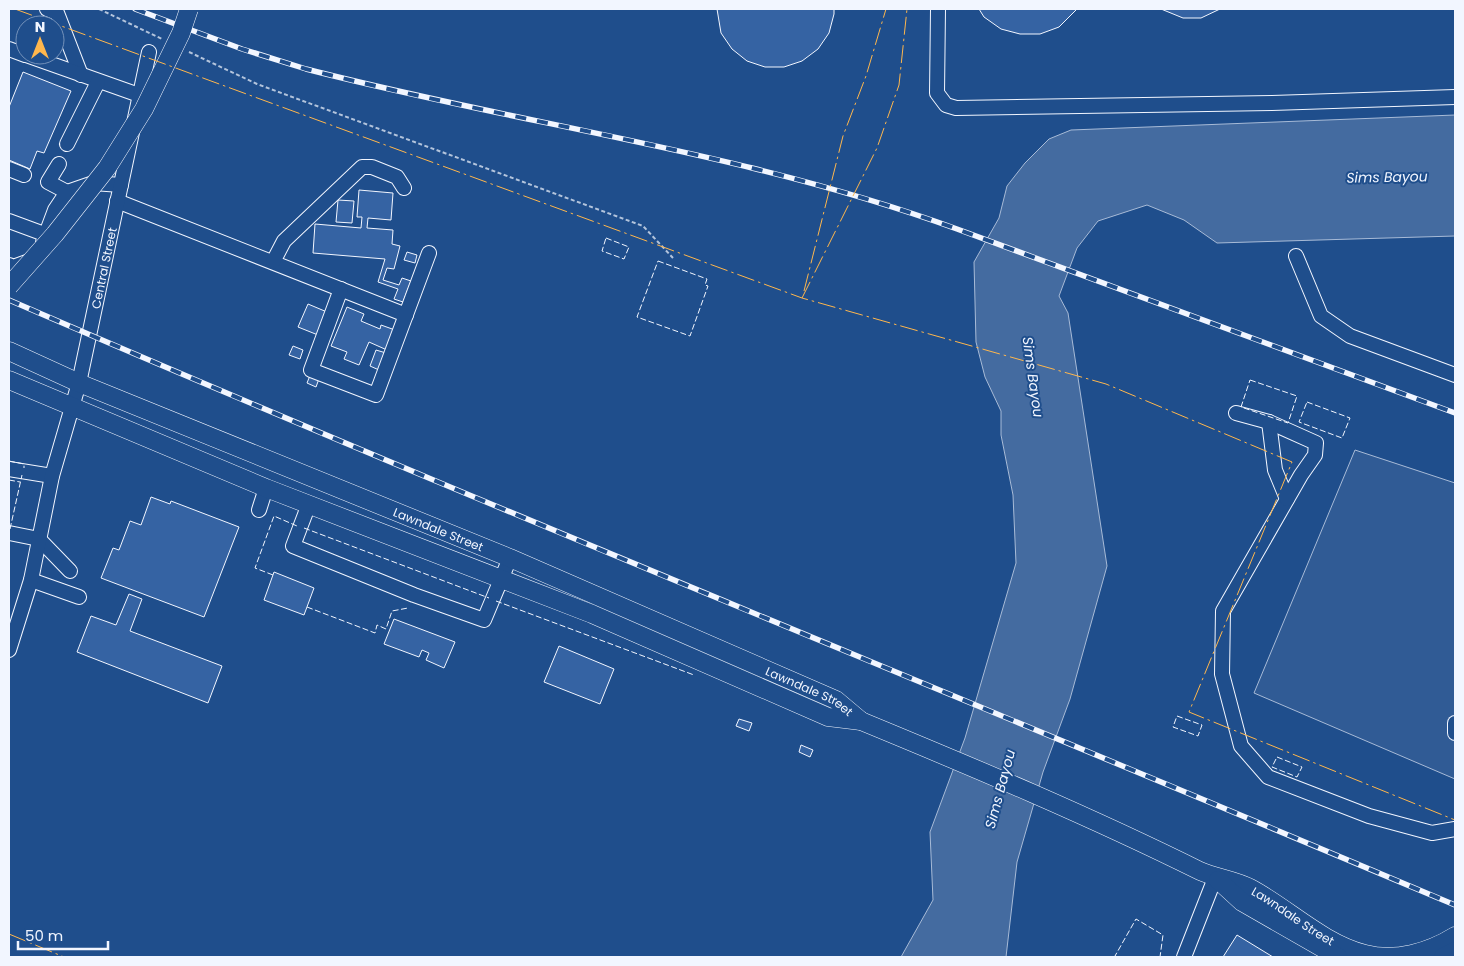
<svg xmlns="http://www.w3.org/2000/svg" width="1464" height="966" font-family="Poppins,sans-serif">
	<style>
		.built { fill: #305b95; stroke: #a8bbd7 }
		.water { fill: #446ba0; stroke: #a8bbd7 }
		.building { fill: #3563a3; stroke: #f2f6ff }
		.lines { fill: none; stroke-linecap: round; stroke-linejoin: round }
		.minor-casing { stroke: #f2f6ff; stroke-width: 16 }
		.major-casing { stroke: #f2f6ff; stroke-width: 19 }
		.path { stroke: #b3c4dc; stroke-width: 2; stroke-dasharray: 4 2.5; stroke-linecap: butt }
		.minor { stroke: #1f4e8c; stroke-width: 14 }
		.major { stroke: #1f4e8c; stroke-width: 18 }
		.rail-casing { stroke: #f2f6ff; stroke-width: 5.5 }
		.rail { stroke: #1f4e8c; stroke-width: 4; stroke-dasharray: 11; stroke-linecap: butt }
		.major-bridge-casing { stroke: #f2f6ff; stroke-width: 19; stroke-linecap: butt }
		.major-bridge { stroke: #1f4e8c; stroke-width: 18 }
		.fence { stroke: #f2f6ff; stroke-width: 1; stroke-dasharray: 6 2.5; stroke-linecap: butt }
		.power { stroke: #ffb74d; stroke-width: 1; stroke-dasharray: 18 4 2.5 4; stroke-linecap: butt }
		.labels { text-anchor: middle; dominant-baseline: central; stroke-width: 4; stroke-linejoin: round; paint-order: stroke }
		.street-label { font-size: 12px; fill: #f2f6ff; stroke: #1f4e8c }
		.water-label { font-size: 14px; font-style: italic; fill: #f2f6ff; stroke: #1f4e8c }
	</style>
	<rect width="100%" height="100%" fill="#1f4e8c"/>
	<path class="built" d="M1355,450l100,33v296l-201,-86z"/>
	<path class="water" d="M1455,115v121l-238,7 -33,-23 -37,-15 -49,16 -21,27 -18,48 9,17 39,253 -37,133 -27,73 -26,90 -11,95h-105l32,-57 -3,-68 35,-94 51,-175 -3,-68 -12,-60v-24l-16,-34 -9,-35 -2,-80 25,-44 8,-32 18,-23 24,-24 22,-9z"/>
	<path class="building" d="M717,9h117v5l-5,19 -11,16 -16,12 -18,6h-19l-18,-6 -15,-12 -11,-16z
		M979,9h98l-18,18 -19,7h-20l-19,-5 -17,-12z
		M1161,9h59l-19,9h-18z
		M23,72l48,19 -27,62 -7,-2 -7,18 -21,-9v-53z
		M359,190l34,3 -2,27 -23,-2 -1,10 26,2 -1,14 8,2 -6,23 -7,-1 -4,12 16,5 3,-7 9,3 -8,21 -9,-3 4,-10 -20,-7 7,-23 -72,-6 2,-29 46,4 1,-11h-5z
		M338,200l16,1 -2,22 -16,-1z
		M407,252l10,3 -2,8 -11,-3z
		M308,304l19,8 -9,23 -20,-8z
		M347,307l17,7 -3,7 19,8 1,-4 14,5 -8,20 -18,-8 -10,23 -15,-6 3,-7 -16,-6z
		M293,346l10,4 -3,9 -11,-4z
		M376,350l10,3 -7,17 -9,-4z
		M311,373l9,3 -4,11 -9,-4z
		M151,497l19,7 1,-3 68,26 -35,90 -103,-39 12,-30 6,2 11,-29 11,4z
		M274,572l40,16 -10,27 -40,-15z
		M129,594l13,5 -12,32 92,35 -14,37 -131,-51 14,-36 25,9z
		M394,619l61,23 -11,26 -18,-8 3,-7 -7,-3 -3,7 -35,-13z
		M559,646l55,23 -14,35 -56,-22z
		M739,719l13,4 -3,8 -13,-5z
		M801,745l12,5 -3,7 -11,-5z
		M1237,935l36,22h-50z"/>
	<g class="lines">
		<g class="minor-casing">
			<g id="minor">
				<path d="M47,9l10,4 24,62"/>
				<path d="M938,9l-1,84 9,12 10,3 316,-5 183,-6"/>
				<path d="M9,49l16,6"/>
				<path d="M26,55l113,40"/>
				<path d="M67,144l31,-62"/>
				<path d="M59,164l-11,18 19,10"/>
				<path d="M9,169l15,6"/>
				<path d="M117,201l289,114"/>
				<path d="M9,221l38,14"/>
				<path d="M43,242l12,-32 12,-18 26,-9 28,2"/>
				<path d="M1296,256l25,60 29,20 105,39"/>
				<path d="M273,262l11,-21 78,-74h10l25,10 7,11"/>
				<path d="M9,265l4,2 19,-7"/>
				<path d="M341,289l-30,81 65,25 53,-142"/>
				<path d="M1236,413l33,9 47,21 -1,12 -14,20 -78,136 -1,63 19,72 27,31 101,39 63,17 23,-4"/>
				<path d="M1269,422l6,48 12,29"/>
				<path d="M9,469l43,7"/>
				<path d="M309,504l-16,42 121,49 70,25 26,-62"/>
				<path d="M259,510l7,-22"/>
				<path d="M9,533l30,6 31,32"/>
				<path d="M31,580l48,17"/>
				<path id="s1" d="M9,650l22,-70 21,-104 27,-93 70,-331"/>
				<path d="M1455,723v10"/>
				<path d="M1184,957l31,-79"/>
			</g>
		</g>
		<g class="major-casing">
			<g id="major">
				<path id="s2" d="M9,351l70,32 431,175 326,142 25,21"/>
				<path id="s3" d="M9,380l257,108 326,126 236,103 33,4c114,47 228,95 339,150 16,7 35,9 50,17 38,20 72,55 115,66 31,8 64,-2 90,-18"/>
				<path d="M1218,880l24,22 96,55"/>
				<path d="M1443,957l12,-6"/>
			</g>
		</g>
		<path class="path" d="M99,9l63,30
			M189,52l68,32 386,142 30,32"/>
		<use href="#minor" class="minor"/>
		<use href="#major" class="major"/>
		<g class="rail-casing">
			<path id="rail" d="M135,9l107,40 64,20c217,56 440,83 651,160l498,184
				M9,300c480,207 965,402 1446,605"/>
		</g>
		<use href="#rail" class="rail"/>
		<g class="major-bridge-casing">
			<path id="major-bridge" d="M9,286l46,-52 52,-66 37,-59 37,-76 8,-24"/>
		</g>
		<use href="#major-bridge" class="major-bridge"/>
		<path class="fence" d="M606,238l23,9 -5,12 -22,-8z
			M658,261l49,18 -2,6 3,1 -18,50 -53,-19z
			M1250,380l47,16 -9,27 -47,-16z
			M1307,402l43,16 -8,20 -43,-16z
			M9,461l15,3v4
			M9,480l11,2
			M304,528l185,70
			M10,529l12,-54
			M273,575l-18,-7 19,-52 23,10
			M496,601l198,74
			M307,607l68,26 2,-8 9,4 6,-18 16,-3
			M1177,716l25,9 -4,11 -25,-9z
			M1277,757l25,10 -5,10 -25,-10z
			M1117,957l-2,-1 21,-37 27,16 -3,22"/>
		<path class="power" d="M15,9l787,289 304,86 186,78 -103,250 266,108
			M804,291l39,-155 23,-60 20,-67
			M802,298l75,-150 22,-63 8,-76
			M9,934l55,23"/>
	</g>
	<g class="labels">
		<g class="street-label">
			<text stroke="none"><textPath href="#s1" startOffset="394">Central Street</textPath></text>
			<text stroke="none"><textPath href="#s2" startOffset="465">Lawndale Street</textPath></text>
			<text stroke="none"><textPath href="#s2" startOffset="870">Lawndale Street</textPath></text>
			<text stroke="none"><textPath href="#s3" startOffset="1394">Lawndale Street</textPath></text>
		</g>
		<g class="water-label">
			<text transform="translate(1387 177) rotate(-1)">Sims Bayou</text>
			<text transform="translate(1033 377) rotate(82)">Sims Bayou</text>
			<text transform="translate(1000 789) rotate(-75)">Sims Bayou</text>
		</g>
	</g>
	<rect width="1464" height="966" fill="none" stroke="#f2f6ff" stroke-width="20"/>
	<g transform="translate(40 40)"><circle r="24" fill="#1f4e8c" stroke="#7391ba"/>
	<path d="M0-4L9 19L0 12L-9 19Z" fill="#ffb74d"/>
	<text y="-8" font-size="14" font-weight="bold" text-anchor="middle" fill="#f2f6ff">N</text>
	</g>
	<path d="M18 941v8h90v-8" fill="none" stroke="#f2f6ff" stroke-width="2.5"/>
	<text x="25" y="941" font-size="15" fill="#f2f6ff" stroke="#1f4e8c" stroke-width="4" paint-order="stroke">50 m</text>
</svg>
